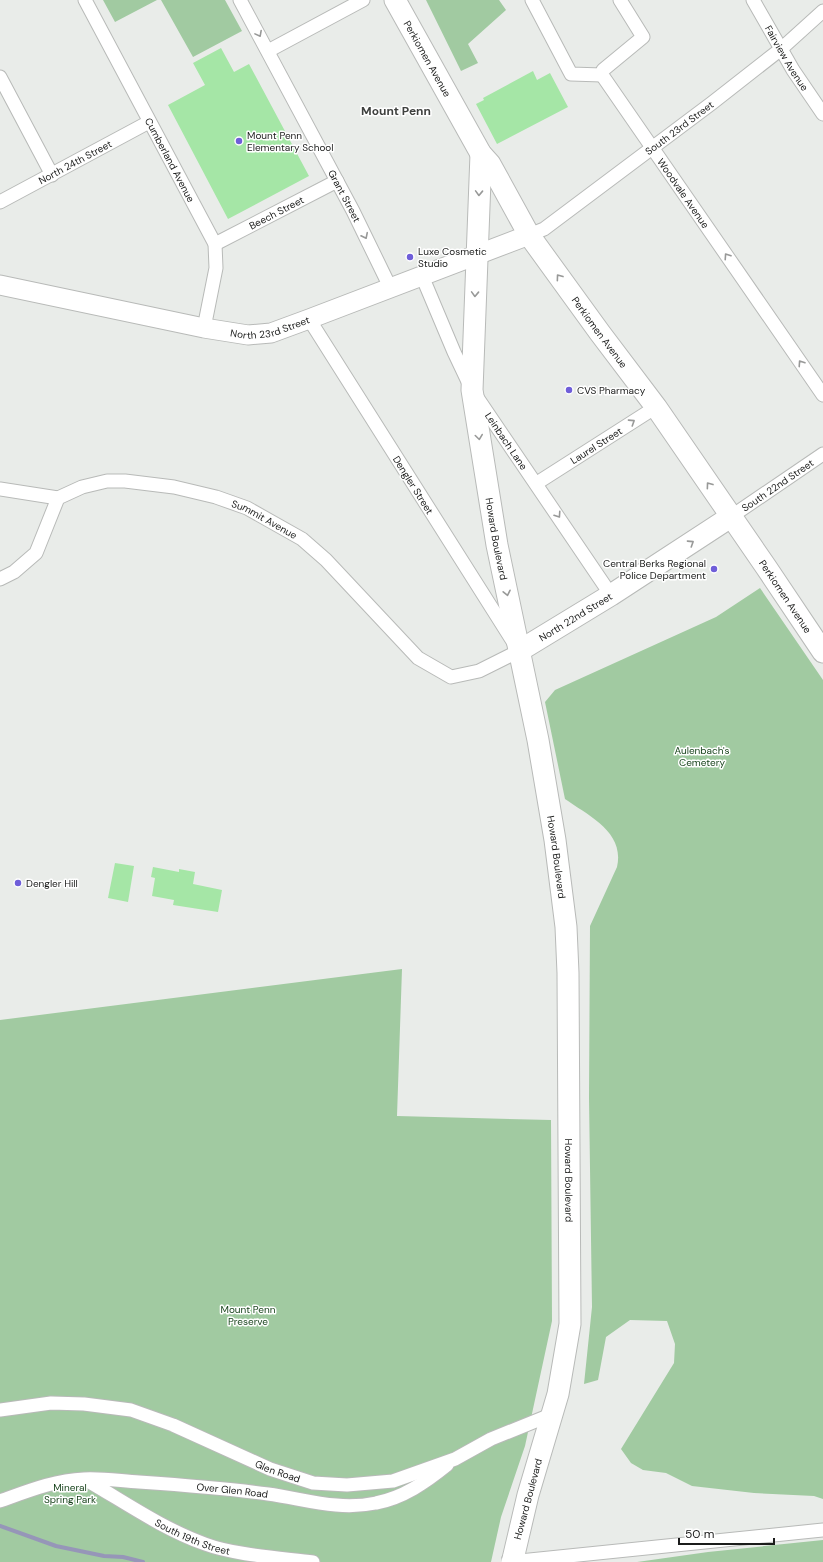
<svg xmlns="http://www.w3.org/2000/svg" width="823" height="1562" font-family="'DM Sans',sans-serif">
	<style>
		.green { fill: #a1caa1 }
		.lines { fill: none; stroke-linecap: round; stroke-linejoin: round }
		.stream { stroke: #9696b8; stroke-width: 4 }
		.building { fill: #a5e6a6 }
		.street-casing { stroke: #b8bab8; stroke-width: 15 }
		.secondary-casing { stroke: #b8bab8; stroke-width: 21 }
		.primary-casing { stroke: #b8bab8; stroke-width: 23 }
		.street { stroke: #fff; stroke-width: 13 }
		.secondary { stroke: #fff; stroke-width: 19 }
		.primary { stroke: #fff; stroke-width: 21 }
		.primary-bridge-casing { stroke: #b8bab8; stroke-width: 23; stroke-linecap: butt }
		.primary-bridge { stroke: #fff; stroke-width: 21 }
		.oneway { stroke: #989998 }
		.poi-dot { fill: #6f5ed9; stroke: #fff; stroke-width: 1.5 }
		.labels { text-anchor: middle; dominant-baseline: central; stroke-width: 3; stroke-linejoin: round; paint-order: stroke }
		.street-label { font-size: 10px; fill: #1b1c1b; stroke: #fff }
		.poi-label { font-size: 10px; fill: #1b1c1b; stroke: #fff; text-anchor: start }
		.park-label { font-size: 10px; fill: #113e15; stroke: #fff }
		.quarter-label { font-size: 12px; font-weight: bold; fill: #3f413f; stroke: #fff }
	</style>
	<rect width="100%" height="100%" fill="#e9ece9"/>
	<path class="green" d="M103,0h54l-42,22z
		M161,0h64l17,31 -49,26z
		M426,0h73l7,10 -38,34 10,19 -17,8z
		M760,588l63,92v819l-9,-3 -60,-3 -62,-7 -26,-13 -23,-3 -12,-7 -10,-14 53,-86 1,-19 -8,-23 -37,-1 -24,17 -8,43 -14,4 8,-77 -3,-209 1,-172 27,-59c8,-35 -28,-51 -52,-68l-20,-97 10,-12 161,-73z
		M402,969l-5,147 154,4 1,201 -27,125 -24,71 -10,45h-491v-542z
		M823,1540v22h-186l71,-10z"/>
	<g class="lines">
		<path class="stream" d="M0,1526l56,20 48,10 19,1 20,5"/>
	</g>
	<path class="building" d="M221,48l13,24 15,-8 60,112 -81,43 -60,-114 37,-20 -12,-22z
		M533,71l4,9 13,-7 18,34 -71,37 -21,-40 8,-4 -1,-2z
		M115,863l19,3 -6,36 -20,-4z
		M153,867l26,5v-3l16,3 -2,12 29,6 -4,22 -45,-7 1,-5 -22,-4 3,-18 -4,-1z"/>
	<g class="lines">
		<g class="street-casing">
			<g id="street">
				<path id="s1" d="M85,0l130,244 1,24 -12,60"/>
				<path id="s2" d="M240,0l113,211 37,76"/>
				<path d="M532,0l39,74 31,1"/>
				<path id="s3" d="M620,0l23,37 -40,33 -1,5 221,320"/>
				<path id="s4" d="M753,0l40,70 30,44"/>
				<path d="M268,51l95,-51"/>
				<path d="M0,77l52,98"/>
				<path id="s5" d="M0,202l149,-80"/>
				<path id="s6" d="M529,235l15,-6 168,-126 69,-54 42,-38"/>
				<path id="s7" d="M215,244l122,-63"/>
				<path id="s8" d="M422,276l32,76 18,38 139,205"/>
				<path id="s9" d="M537,483l119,-76"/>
				<path d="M0,489l58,9"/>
				<path id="s10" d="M732,516l91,-62"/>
				<path id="s11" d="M0,579l14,-7 22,-19 22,-55 24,-11 25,-6h18l49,6 42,10 31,11 55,31 24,21 92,98 33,19 28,-6 40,-20 -210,-332"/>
				<path id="s12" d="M0,1410l51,-7 33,1 47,6 42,15 97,44 43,14 34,2 46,-4 62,-22 36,-20 62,-25"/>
				<path id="s13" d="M88,1481c38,22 75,48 117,63 29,11 77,14 108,18"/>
				<path id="s14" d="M0,1501c28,-10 55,-21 84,-22 18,-1 37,2 55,3 43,3 86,6 129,12 37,5 70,17 108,9 27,-5 50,-21 71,-38"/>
				<path d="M510,1562l313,-32"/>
			</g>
		</g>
		<g class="secondary-casing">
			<g id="secondary">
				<path id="s15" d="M0,285l204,43 44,7 23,-2 38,-14 220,-84"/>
			</g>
		</g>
		<g class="primary-casing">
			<g id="primary">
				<path id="s16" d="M395,0l86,154 9,10 39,71 71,98 56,74 110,160 57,85"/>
				<path id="s17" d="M481,154l-9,236 25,155 41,195 17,100 11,87 2,46 2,351 -12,70 -30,101 -15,64"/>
				<path id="s18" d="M519,651l92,-56 121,-79"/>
			</g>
		</g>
		<use href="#street" class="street"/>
		<use href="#secondary" class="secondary"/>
		<use href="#primary" class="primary"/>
		<g class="primary-bridge-casing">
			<path id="primary-bridge" d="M512,1562l1,-3"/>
		</g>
		<use href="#primary-bridge" class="primary-bridge"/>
	</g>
	<defs><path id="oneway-chevron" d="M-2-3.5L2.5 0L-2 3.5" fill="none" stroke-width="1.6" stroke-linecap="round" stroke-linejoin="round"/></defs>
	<g class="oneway">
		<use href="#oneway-chevron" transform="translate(259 34) rotate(62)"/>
		<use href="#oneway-chevron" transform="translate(479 193) rotate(92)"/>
		<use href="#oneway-chevron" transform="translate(365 236) rotate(64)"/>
		<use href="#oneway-chevron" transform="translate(727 256) rotate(-124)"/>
		<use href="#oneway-chevron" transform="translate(559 277) rotate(-126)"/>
		<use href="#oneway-chevron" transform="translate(475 294) rotate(92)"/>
		<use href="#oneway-chevron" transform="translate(801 363) rotate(-124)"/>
		<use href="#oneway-chevron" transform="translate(632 422) rotate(-33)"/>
		<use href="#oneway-chevron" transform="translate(479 437) rotate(82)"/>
		<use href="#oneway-chevron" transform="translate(709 485) rotate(-126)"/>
		<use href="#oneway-chevron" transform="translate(558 515) rotate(56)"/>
		<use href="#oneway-chevron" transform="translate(691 543) rotate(-33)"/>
		<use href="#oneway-chevron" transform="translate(507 593) rotate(78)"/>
	</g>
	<g class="poi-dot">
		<circle cx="239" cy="141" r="4"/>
		<circle cx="410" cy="257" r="4"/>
		<circle cx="569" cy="390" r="4"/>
		<circle cx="714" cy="569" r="4"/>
		<circle cx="18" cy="883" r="4"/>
	</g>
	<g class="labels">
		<g class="street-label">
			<text stroke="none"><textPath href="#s4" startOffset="67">Fairview Avenue</textPath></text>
			<text stroke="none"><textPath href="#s16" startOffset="67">Perkiomen Avenue</textPath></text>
			<text stroke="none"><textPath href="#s6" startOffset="185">South 23rd Street</textPath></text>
			<text stroke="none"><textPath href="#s1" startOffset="181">Cumberland Avenue</textPath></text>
			<text stroke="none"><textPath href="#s5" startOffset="85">North 24th Street</textPath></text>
			<text stroke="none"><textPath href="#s3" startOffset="244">Woodvale Avenue</textPath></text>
			<text stroke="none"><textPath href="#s2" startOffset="222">Grant Street</textPath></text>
			<text stroke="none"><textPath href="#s7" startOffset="69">Beech Street</textPath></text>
			<text stroke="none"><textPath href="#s15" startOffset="276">North 23rd Street</textPath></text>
			<text stroke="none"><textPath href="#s16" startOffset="391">Perkiomen Avenue</textPath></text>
			<text stroke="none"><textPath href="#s8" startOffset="186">Leinbach Lane</textPath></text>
			<text stroke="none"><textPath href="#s9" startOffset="70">Laurel Street</textPath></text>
			<text transform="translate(413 485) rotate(58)">Dengler Street</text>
			<text stroke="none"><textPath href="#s10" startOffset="55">South 22nd Street</textPath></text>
			<text stroke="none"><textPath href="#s11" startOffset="320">Summit Avenue</textPath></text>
			<text stroke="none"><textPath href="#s17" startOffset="387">Howard Boulevard</textPath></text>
			<text stroke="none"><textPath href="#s16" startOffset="714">Perkiomen Avenue</textPath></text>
			<text stroke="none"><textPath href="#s18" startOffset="66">North 22nd Street</textPath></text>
			<text stroke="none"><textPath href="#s17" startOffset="711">Howard Boulevard</textPath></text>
			<text stroke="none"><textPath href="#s17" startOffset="1035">Howard Boulevard</textPath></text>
			<text stroke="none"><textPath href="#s12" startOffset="291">Glen Road</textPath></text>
			<text stroke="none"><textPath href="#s14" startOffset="236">Over Glen Road</textPath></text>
			<text transform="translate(528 1499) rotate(-75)">Howard Boulevard</text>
			<text stroke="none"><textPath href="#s13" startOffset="119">South 19th Street</textPath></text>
		</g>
		<g class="poi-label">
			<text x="247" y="135">Mount Penn<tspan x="247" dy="12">Elementary School</tspan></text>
			<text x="418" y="251">Luxe Cosmetic<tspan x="418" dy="12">Studio</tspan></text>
			<text x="577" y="390">CVS Pharmacy</text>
			<text x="706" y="563" text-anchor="end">Central Berks Regional<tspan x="706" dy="12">Police Department</tspan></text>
			<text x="26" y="883">Dengler Hill</text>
		</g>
		<g class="park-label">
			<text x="702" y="750">Aulenbach's<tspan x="702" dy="12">Cemetery</tspan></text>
			<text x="248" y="1309">Mount Penn<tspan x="248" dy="12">Preserve</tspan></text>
			<text x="70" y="1487">Mineral<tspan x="70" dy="12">Spring Park</tspan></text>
		</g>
		<g class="quarter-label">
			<text x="396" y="111">Mount Penn</text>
		</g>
	</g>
	<path d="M679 1538v6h95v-6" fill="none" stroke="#1b1c1b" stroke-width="2"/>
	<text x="685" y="1538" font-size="12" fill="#1b1c1b" stroke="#ffffff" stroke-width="3" paint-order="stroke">50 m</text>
</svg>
